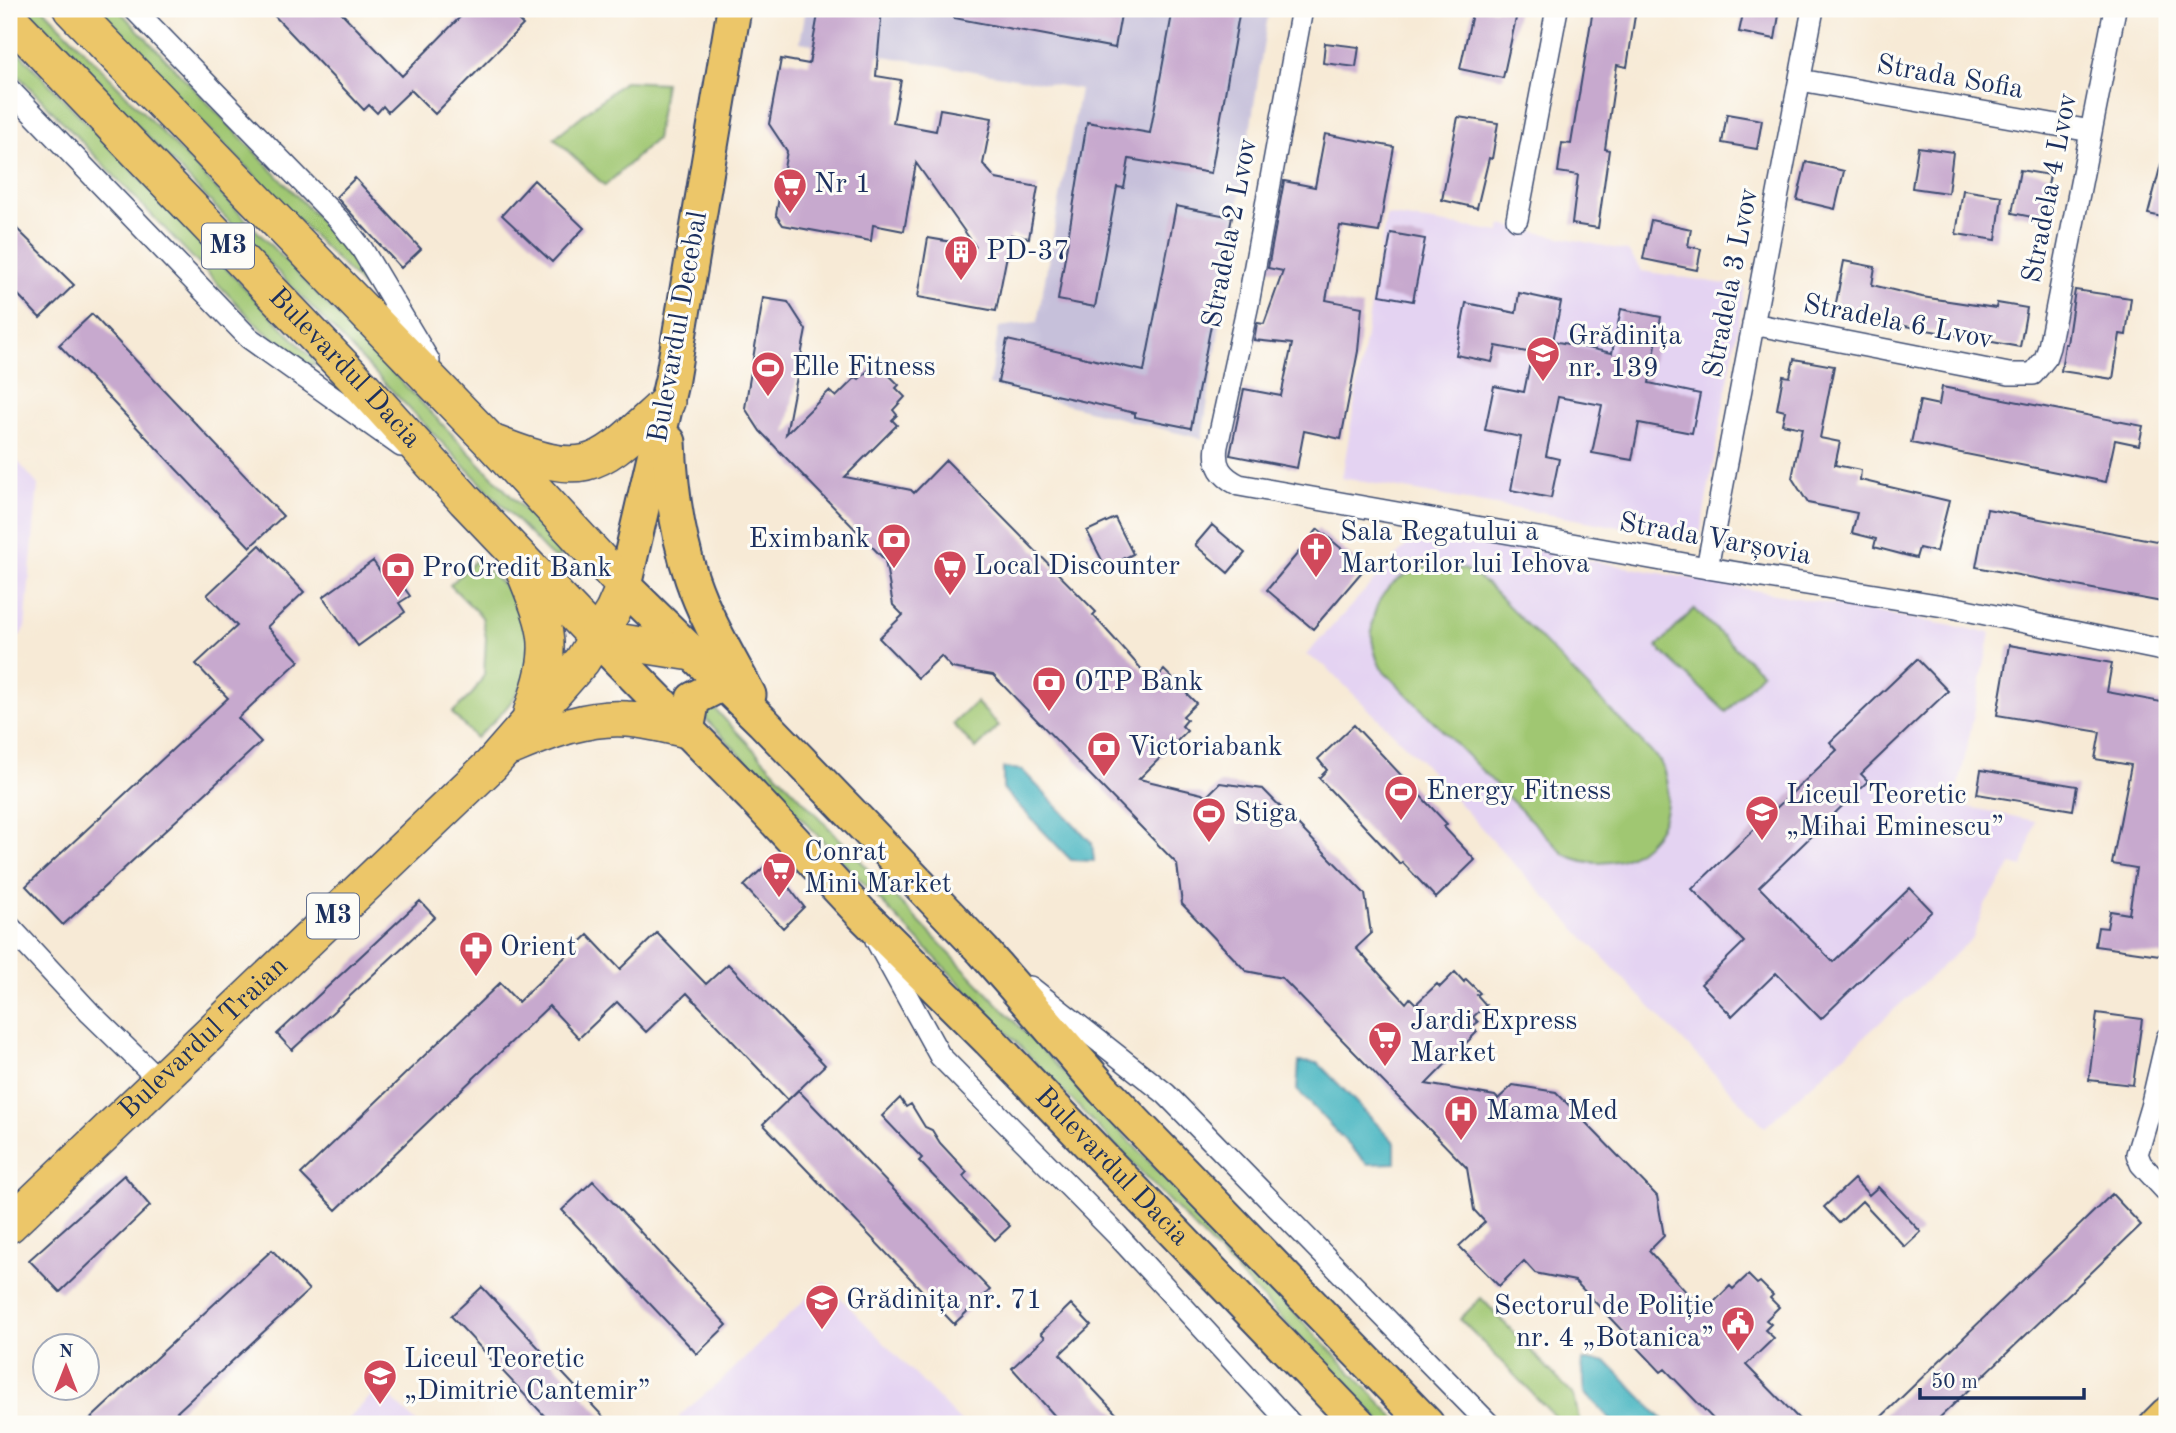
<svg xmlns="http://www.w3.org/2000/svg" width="2176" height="1433" font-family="'Old Standard TT',serif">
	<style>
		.built { fill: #e4d3f2 }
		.industrial { fill: #c6c0da }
		.green { fill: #a0c772; stroke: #5e7b68; stroke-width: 2 }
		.water { fill: #47b5c1; stroke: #317290; stroke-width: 2 }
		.building { fill: #c7a9ce }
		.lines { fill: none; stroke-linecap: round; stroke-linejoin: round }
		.minor-casing { stroke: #3c4b70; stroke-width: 24 }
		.primary-casing { stroke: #3c4b70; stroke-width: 37 }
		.trunk-casing { stroke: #3c4b70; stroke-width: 38 }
		.minor { stroke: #fff; stroke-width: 21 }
		.primary { stroke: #ecc669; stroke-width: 33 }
		.trunk { stroke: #ecc669; stroke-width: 35 }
		.labels { text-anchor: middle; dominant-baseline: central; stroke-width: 6; stroke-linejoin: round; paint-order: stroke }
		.shield { fill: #fdfcf7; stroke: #5f6c8c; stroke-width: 2 }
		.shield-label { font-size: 26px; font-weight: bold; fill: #1b2f5e }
		.street-label { font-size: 28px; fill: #1b2f5e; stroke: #fdfcf7 }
		.poi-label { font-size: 28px; fill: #1b2f5e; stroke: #fdfcf7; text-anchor: start }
	</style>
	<rect width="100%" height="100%" fill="#fdfcf7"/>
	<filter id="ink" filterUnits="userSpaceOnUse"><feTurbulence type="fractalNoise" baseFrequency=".0143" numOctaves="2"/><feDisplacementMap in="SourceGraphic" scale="14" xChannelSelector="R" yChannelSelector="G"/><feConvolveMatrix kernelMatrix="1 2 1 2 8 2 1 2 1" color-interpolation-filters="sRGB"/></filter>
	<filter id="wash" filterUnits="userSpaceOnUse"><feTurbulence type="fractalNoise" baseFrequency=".00686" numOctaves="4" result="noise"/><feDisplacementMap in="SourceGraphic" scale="28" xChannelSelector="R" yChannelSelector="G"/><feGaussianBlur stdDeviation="1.57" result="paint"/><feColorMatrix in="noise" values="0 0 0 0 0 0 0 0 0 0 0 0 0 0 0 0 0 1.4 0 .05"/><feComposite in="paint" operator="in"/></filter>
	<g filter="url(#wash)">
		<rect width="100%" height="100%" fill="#f7ead6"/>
		<path class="built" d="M1386,215l114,17 2,-7 126,26 14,20 103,16 -46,254 -357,-63z
			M9,451l29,34 -13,144 -16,21z
			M1438,533l553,100 -36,171 80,17 -12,46 -11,-3 -27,41 -12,33 -208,189 -253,-265 -91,-101 -96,-95 -19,-11 106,-116z
			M824,1281l139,143h-285l2,-9 42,-35z
			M380,1387l38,37h-75z"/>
		<path class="industrial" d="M806,9h463l-67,430 -213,-54 10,-58 38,-5 43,-233 -280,-47z"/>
		<path class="green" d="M25,9h19l514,536 4,11 -8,2 -6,-5z
			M92,9h26l219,229 39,58v4z
			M9,42l302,315 5,8 -8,-1 -48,-36 -251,-262z
			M625,81l40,2 -9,56 -51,47 -51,-48z
			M477,559c12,13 27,25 38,39 8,10 11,23 13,35 10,48 -20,75 -52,105l-24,-25 21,-20 11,-18 2,-37 -4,-21 -32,-32z
			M1440,565l24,4 23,15 173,177c29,65 -31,125 -96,93l-183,-186c-25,-50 3,-99 59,-103z
			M1694,609l68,64 -36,39 -69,-65z
			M976,702l23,24 -23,23 -23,-25z
			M713,707l688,717h-18l-683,-711z
			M1481,1298l93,98 6,28h-18l-102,-105z"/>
		<path class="water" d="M1003,768l19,2 70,73 2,18 -23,-1 -68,-71z
			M1299,1062l19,1 77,80v20l-28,1 -70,-74z
			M1582,1361h24l61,63h-52l-30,-31z"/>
		<g id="blocks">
			<path class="building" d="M268,9h70l64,67 66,-67h62l-11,12 4,4 -88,89 -24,-24 -23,22 -5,-6 -6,7 -8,-8 -5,5z
				M819,9h63l-6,67 25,4 -8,43 43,8 4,-22 52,9 -9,46 13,15 42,8 -9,51 -18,-3 -15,76 -78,-14 10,-59 47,8 -59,-83 -12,68 -31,-6 -2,16 -88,-16 -7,-10 11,-64 -18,-27 12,-65 28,5z
				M954,9h168l-7,39 -161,-30z
				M1173,9h67l-29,164 -82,-14 -5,29 -7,-1 -22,120 -37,-7 29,-178 63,11z
				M1473,9h45l-15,69 -43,-9z
				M1593,9h43l-9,58 -10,-2 -12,84 4,1 -11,78 -26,-4 6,-49 -20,-3 4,-29 9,1z
				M1744,9h36l-5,30 -36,-7z
				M1325,43l34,4 -3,20 -33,-4z
				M1727,114l35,6 -5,29 -35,-6z
				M1458,117l40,6 -6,36 -3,-1 -12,50 -35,-8z
				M1325,134l69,13 -15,85 -39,-6 -14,74 36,7 -4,44 -17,88 -37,-8 -7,37 -67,-13 14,-66 37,7 11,-52 -38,-4 3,-17 7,1 19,-53 -15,-3 16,-87 31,6z
				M1918,147l35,5 -5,41 -36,-5z
				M1806,162l38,9 -9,38 -38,-9z
				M2161,164l6,1v53l-19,-4z
				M2020,170l30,5 -8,44 -30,-6z
				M355,178l66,71 -20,19 -65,-71z
				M534,180l50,48 -32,34 -50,-47z
				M1963,190l39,6 -6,44 -40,-6z
				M1176,206l56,11 -41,211 -56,-11v-4l-137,-31 9,-42 137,31z
				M1651,220l40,9 -3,17 13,3 -4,21 -54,-11z
				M9,221l65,64 -34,33 -31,-33z
				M1391,233l34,6 -12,62 -33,-6z
				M1844,261l31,6 -3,18 50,12 74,11 1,-5 30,5 -7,39 -137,-25 1,-4 -49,-10z
				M2075,290l56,8 -5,37 -6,-1 -7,45 -52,-8 4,-27h2z
				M1519,293l42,9 -8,39 59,12 9,-44 40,8 -12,66 51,11 -8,39 -53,-10 -7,37 -40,-7 10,-48 -44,-8 -12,59 13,3 -8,39 -40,-8 10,-53 -36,-7 9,-44 30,6 8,-39 -36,-7 -4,16 -36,-7 10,-52 50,10z
				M763,298l25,4 18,28 -20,104 43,-43 7,6 20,-20 3,2 15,-14 10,9 2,-2 13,13 -3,3 9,9 -12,13 4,5 -5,5 5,5 -52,52 66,13 3,3 32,-33 150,152 -3,3 60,67 11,-12 10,10 2,-2 13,13 -2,3 9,9 -13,13 4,4 -5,6 5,5 -48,48 63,15 4,3 14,-14 43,6 102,105 6,40 -15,14 50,55 4,-5 6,6 21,-20 3,3 15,-15 9,10 2,-3 14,14 -3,2 9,10 -13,12 5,5 -6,5 5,5 -51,52 69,12 3,3 15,-14 43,7 101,104 7,40 -15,15 49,54 5,-4 6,6 21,-21 3,3 15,-14 9,9 3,-2 13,13 -3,3 9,9 -13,13 5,4 -6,6 9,8 -28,27 58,59h-86l-53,-55 -4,3 -86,-91 -40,-8 -11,-12 -25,25 -40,-40 26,-24 -11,-12 -7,-42 -185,-190 -36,-7 -64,-67 -5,-40 -184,-189 -41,-7 -11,-12 -23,22 -39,-40 24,-23 -10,-10 -8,-45 -125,-129 -15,-23z
				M92,314l191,202 -33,31 -191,-202z
				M1794,359l40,7 -14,72 20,4 -5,23 26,5 -1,10 89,21 -13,51 -17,-4 -3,10 -42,-11 2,-8 -24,-6 5,-20 -49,-10 -16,-25 10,-50 -20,-4 3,-13 -8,-2 6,-33 7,1z
				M1942,387l201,39 -4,19 -24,-5 -9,42 -195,-39 9,-42 19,4z
				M1987,509l180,34 -4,23h4v37l-191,-36z
				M1115,518l18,36 -27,14 -19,-37z
				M1212,525l33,28 -17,20 -33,-28z
				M1318,529l47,39 -52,61 -46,-39z
				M260,545l44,47 -37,35 32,34 -61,57 23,24 -198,183 -37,-39 202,-188 -32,-34 41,-38 -30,-31z
				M373,561l11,16 8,-6 18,25 -11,7 6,9 -47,34 -35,-49z
				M2009,645l103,18 -5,29 60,11v253l-72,-10 3,-19 9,1 3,-17 19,3 7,-46 -24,-4 19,-99 -36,-6 5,-27 -103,-17z
				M1917,659l31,32 -87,83 7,7 -109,106 74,75 77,-74 22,23 -111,108 -45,-46 -44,43 -31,-32 43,-42 -52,-53 145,-139 -7,-8z
				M1354,725l93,99 -3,3 31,33 -39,38 -34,-36 -2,2 -81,-86 8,-8 -9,-11z
				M1981,770l96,16 -4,24 -96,-16z
				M765,866l12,12 7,3 20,26 -21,21 -39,-42z
				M420,901l15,16 -143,133 -15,-16z
				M657,933l49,51 22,-20 97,101 -37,35 -101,-107 -41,39 -29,-30 -38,36 -30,-32 -213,204 -35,-36 199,-191 18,19 70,-67 32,34z
				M2097,1013l45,6 -9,66 -44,-5z
				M798,1090l192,200 -36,34 -191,-200z
				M900,1098l6,9 5,-3 14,23 7,3 8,13 27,29 -4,4 3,4 44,46 -15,14 -76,-79 3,-3 -40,-42z
				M124,1175l26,31 -90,86 -31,-32z
				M1854,1179l15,16 9,-8 43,45 -16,15 -43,-46 -23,22 -15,-16z
				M593,1181l134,144 -30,29 -135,-144z
				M2112,1194l29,31 -208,199h-59z
				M272,1250l37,40 -145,134h-79z
				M482,1287l128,137h-58l-101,-108z
				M1071,1304l20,21 -31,29 66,70h-64l-50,-56 33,-31 -4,-4z"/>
		</g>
	</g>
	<g filter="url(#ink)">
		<use href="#blocks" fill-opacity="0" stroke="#3c4b70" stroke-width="2"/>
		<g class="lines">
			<g class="minor-casing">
				<path id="minor" d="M134,9l206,212 22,28 67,112
					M1302,9l-54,295 -31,142c-3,20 4,30 22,39l468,83 249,40 211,43
					M1800,80l291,51
					M9,89l240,249 152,108
					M1517,219l40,-210
					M1753,324l256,50h24l12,-15 4,-12 66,-338
					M1707,568l106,-559
					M9,926l81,87 70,68
					M876,940l64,116 177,179 174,189
					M1030,987l136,107 323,330
					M2167,1038l-16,69 -14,47 4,10 26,28"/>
			</g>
			<g class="primary-casing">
				<g id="primary">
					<path d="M734,9l-62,370 -48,207 139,136 114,118 106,111 121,139 323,334"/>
					<path d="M669,442c2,47 8,93 23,137 14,41 37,78 57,116"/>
					<path id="s1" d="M597,638l155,158 110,118 127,126 370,384"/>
					<path d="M687,730l6,-31 31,-16"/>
					<path d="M2157,1424l10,-10"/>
				</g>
			</g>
			<g class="trunk-casing">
				<g id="trunk">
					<path id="s2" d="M9,18l355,370 101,112 132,138"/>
					<path d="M497,444c95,37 99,22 170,-42"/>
					<path d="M523,569c26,64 32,76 8,144"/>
					<path d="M597,638l95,15"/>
					<path d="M512,747c37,-15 74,-31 115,-28 20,1 40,7 60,11"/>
					<path id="s3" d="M9,1225l482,-460 91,-104 31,-50 11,-25 -134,-145 -419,-432"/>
				</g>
			</g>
			<use href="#minor" class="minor"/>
			<use href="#primary" class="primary"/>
			<use href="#trunk" class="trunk"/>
		</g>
	</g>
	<defs>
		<g id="supermarket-pin" transform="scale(1.75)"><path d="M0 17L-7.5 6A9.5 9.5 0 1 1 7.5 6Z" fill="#d1495b" stroke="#fdfcf7"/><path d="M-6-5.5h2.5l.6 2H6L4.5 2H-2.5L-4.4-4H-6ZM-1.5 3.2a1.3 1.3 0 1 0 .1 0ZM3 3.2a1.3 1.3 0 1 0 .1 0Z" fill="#fff"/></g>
		<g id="building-pin" transform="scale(1.75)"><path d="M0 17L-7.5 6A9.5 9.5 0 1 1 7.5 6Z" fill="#d1495b" stroke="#fdfcf7"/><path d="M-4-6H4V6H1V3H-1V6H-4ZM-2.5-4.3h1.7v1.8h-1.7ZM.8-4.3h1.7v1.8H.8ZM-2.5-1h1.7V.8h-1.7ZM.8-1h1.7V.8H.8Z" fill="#fff"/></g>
		<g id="school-pin" transform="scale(1.75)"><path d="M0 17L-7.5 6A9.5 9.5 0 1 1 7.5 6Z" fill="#d1495b" stroke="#fdfcf7"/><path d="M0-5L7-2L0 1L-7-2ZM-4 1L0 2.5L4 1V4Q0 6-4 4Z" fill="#fff"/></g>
		<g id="stadium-pin" transform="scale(1.75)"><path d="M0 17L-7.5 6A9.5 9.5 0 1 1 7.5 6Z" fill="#d1495b" stroke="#fdfcf7"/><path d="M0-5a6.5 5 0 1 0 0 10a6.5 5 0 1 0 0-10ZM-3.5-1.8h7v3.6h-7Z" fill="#fff"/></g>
		<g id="bank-pin" transform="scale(1.75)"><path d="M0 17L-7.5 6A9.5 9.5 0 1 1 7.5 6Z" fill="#d1495b" stroke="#fdfcf7"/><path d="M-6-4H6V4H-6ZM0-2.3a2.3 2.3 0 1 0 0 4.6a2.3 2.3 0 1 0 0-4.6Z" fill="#fff"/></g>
		<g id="church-pin" transform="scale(1.75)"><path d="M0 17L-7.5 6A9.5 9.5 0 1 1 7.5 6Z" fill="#d1495b" stroke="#fdfcf7"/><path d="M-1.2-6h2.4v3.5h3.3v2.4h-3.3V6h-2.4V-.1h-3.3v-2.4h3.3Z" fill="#fff"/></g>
		<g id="pharmacy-pin" transform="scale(1.75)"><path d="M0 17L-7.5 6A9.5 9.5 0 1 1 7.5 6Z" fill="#d1495b" stroke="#fdfcf7"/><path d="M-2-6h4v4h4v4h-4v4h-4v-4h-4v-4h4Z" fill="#fff"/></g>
		<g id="hospital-pin" transform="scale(1.75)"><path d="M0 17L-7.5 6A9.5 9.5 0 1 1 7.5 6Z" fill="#d1495b" stroke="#fdfcf7"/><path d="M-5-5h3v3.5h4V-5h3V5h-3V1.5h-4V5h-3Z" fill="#fff"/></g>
		<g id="civic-pin" transform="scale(1.75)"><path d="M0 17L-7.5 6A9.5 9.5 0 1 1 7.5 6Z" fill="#d1495b" stroke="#fdfcf7"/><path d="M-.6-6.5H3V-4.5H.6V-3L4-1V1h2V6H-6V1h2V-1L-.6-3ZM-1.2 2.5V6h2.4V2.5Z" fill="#fff"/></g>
	</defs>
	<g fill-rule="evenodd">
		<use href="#supermarket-pin" x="790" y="185"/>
		<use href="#building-pin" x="961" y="252"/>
		<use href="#school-pin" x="1543" y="353"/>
		<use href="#stadium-pin" x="768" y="368"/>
		<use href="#bank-pin" x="894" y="540"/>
		<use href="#church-pin" x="1316" y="549"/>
		<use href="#supermarket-pin" x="950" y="567"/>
		<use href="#bank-pin" x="398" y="569"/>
		<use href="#bank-pin" x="1049" y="683"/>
		<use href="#bank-pin" x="1104" y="748"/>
		<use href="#stadium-pin" x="1401" y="792"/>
		<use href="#school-pin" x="1762" y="812"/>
		<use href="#stadium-pin" x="1209" y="814"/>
		<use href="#supermarket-pin" x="779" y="869"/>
		<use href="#pharmacy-pin" x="476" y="948"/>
		<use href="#supermarket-pin" x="1385" y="1038"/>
		<use href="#hospital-pin" x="1461" y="1112"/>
		<use href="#school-pin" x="822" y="1301"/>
		<use href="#civic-pin" x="1738" y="1323"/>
		<use href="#school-pin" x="380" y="1376"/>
	</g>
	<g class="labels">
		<g class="shield">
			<rect x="202" y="223.5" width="52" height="45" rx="5"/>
			<rect x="307" y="893.5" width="52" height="45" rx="5"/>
		</g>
		<g class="shield-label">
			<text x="228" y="246">M3</text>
			<text x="333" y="916">M3</text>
		</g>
		<g class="street-label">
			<text transform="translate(1950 78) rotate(10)">Strada Sofia</text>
			<text transform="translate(2051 188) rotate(-79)">Stradela 4 Lvov</text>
			<text transform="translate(1231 233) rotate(-79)">Stradela 2 Lvov</text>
			<text transform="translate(1732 283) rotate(-79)">Stradela 3 Lvov</text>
			<text transform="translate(1898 323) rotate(11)">Stradela 6 Lvov</text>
			<text transform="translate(679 327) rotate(-80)">Bulevardul Decebal</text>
			<text stroke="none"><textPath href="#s2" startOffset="485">Bulevardul Dacia</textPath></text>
			<text transform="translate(1715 540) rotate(10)">Strada Varșovia</text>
			<text stroke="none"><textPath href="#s3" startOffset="270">Bulevardul Traian</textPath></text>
			<text stroke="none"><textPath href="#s1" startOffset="738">Bulevardul Dacia</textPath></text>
		</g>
		<g class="poi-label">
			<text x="814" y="185">Nr 1</text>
			<text x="986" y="252">PD-37</text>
			<text x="1568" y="337">Grădinița<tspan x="1568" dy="32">nr. 139</tspan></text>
			<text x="792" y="368">Elle Fitness</text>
			<text x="1340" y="533">Sala Regatului a<tspan x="1340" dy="32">Martorilor lui Iehova</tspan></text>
			<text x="870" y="540" text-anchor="end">Eximbank</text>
			<text x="974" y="567">Local Discounter</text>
			<text x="422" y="569">ProCredit Bank</text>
			<text x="1074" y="683">OTP Bank</text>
			<text x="1128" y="748">Victoriabank</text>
			<text x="1426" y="792">Energy Fitness</text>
			<text x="1786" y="796">Liceul Teoretic<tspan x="1786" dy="32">„Mihai Eminescu”</tspan></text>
			<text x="1234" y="814">Stiga</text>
			<text x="804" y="853">Conrat<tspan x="804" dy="32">Mini Market</tspan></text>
			<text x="500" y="948">Orient</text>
			<text x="1410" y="1022">Jardi Express<tspan x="1410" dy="32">Market</tspan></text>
			<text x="1486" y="1112">Mama Med</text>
			<text x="846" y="1301">Grădinița nr. 71</text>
			<text x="1714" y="1307" text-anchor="end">Sectorul de Poliție<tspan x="1714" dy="32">nr. 4 „Botanica”</tspan></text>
			<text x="404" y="1360">Liceul Teoretic<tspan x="404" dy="32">„Dimitrie Cantemir”</tspan></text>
		</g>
	</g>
	<rect width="2176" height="1433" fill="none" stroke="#fdfcf7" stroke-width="35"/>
	<g transform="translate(66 1367)"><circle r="33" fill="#fdfcf7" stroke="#a3aaba" stroke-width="2"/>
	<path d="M0-5L12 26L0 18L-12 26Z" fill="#d1495b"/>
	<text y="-10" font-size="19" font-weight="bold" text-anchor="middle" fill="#1b2f5e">N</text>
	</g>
	<path d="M1920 1388v10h164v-10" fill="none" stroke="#1b2f5e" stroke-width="3.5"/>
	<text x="1931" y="1388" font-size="21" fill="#1b2f5e" stroke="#fdfcf7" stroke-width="5" paint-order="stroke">50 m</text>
</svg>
